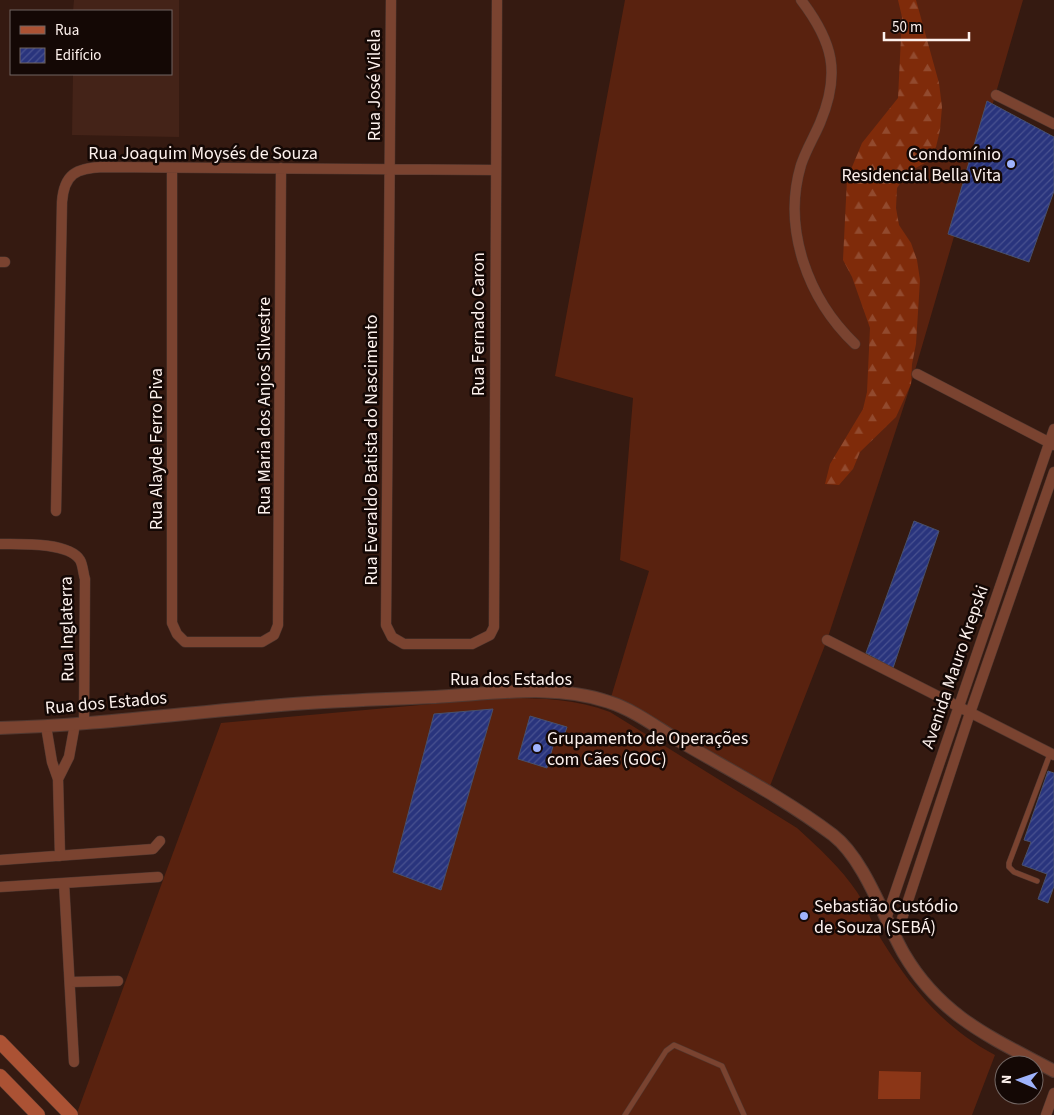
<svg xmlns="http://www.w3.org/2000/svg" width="1054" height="1115" font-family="'Source Sans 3',sans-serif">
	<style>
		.built { fill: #442318 }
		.grass { fill: #59220f }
		.forest { fill: url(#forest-firs) }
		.water { fill: #8b3617 }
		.building { fill: url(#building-hatch); stroke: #48506b }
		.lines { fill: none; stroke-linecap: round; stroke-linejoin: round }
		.service-casing { stroke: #513830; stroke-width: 6 }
		.minor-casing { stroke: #513830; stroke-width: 11 }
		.tertiary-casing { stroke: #513830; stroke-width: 14 }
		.secondary-casing { stroke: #513830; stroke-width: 15 }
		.service { stroke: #7a4330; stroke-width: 5 }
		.minor { stroke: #7a4330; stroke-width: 10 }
		.tertiary { stroke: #7a4330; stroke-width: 12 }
		.secondary { stroke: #ab5234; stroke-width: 14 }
		.poi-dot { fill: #9fb3fd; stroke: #140805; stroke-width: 2 }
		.labels { text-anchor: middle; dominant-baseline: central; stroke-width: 5; stroke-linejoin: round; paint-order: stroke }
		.street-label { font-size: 18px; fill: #fdf1ed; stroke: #140805 }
		.poi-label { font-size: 18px; fill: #fdf1ed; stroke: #140805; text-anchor: start }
	</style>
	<defs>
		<pattern id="forest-firs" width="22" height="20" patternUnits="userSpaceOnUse" patternTransform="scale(1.25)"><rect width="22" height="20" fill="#7f2b0a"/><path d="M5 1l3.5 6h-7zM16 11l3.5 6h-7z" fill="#924a2e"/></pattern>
		<pattern id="building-hatch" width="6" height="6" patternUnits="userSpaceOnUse" patternTransform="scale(1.25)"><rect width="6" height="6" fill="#29347d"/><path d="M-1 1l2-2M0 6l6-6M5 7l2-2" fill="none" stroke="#495290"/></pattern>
	</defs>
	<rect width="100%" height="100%" fill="#351a11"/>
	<path class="built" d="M74,0h105v137l-107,-2 1,-61h98v-63h-98z"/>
	<path class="grass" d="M625,0h398l-112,384 -84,256 -59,151 -159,-87 40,-133 -29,-11 13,-162 -78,-22z
		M498,698c38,0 76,0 112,14l187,116c21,19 44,40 60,64 10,15 15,32 24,47 30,49 63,89 114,116l-23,60h-893l-2,-2 144,-390z"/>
	<path class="forest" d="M898,0h18l23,83 3,24 -2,23 -4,17 -11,16 -17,9 -11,16 -1,20 3,17 12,18 6,17 3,20 -4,64 -4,20 -1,20 -15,33 -36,35 -7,17 -14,16 -14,-1 5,-20 33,-55 4,-17 3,-64 -18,-51 -9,-17 4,-81 15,-36 36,-45 4,-81z"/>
	<path class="water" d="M879,1071l42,1 -1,27h-42z"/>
	<path class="building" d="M987,101l67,36v54l-25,71 -81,-28z
		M914,521l25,10 -46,137 -27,-15z
		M493,709l-52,181 -48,-18 41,-158z
		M530,716l37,11 -3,9 -8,-1 -9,33 -29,-9z
		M1048,771l6,2v113l-6,17 -10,-4 9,-25 -25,-9 9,-23 -7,-2z"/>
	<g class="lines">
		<g class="service-casing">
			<path id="service" d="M1037,881l-23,-9 -5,-5v-4l41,-109
				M625,1115l41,-64 8,-6 48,21 22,49"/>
		</g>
		<g class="minor-casing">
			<path id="minor" d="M391,0l-5,625 6,12 12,7h68l18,-9 4,-8 3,-627
				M801,0c32,42 40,73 19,123 -6,14 -14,27 -19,42 -19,64 7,134 54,179
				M996,95l58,29
				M172,168v455l5,11 8,8h77l12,-7 4,-10 3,-457
				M0,262h5
				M917,374l137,71
				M56,511l6,-309c2,-28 14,-34 41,-35l392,3
				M0,544c20,0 69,-2 80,16 3,5 3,13 5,19l-1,145
				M827,640l227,115
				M46,726l6,36 6,17 2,77
				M58,779l11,-22 6,-33
				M0,860l153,-11 7,-8
				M64,883l10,179
				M0,887l158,-10
				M887,916l167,-487
				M896,937l74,-224 84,-241
				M70,982l48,-1
				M1046,1115l8,-22"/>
		</g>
		<g class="tertiary-casing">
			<path id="tertiary" d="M0,728c103,-3 205,-18 308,-25 42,-3 84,-4 127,-6 56,-3 120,-14 174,5 25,8 47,25 69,38 53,31 106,58 155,95 32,25 51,84 71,119 37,63 88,84 150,117"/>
		</g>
		<g class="secondary-casing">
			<path id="secondary" d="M0,1042l71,73
				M0,1076l38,39"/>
		</g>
		<use href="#service" class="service"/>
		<use href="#minor" class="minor"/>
		<use href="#tertiary" class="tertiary"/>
		<use href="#secondary" class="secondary"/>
	</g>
	<g class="poi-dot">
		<circle cx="1011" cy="164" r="5"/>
		<circle cx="537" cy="748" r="5"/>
		<circle cx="804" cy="916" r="5"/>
	</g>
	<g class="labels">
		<g class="street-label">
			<text transform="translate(374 85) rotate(-90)">Rua José Vilela</text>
			<text x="203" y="153">Rua Joaquim Moysés de Souza</text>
			<text transform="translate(478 324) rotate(-90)">Rua Fernado Caron</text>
			<text transform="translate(264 406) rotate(-90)">Rua Maria dos Anjos Silvestre</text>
			<text transform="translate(156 449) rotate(-90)">Rua Alayde Ferro Piva</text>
			<text transform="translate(371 450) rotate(-90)">Rua Everaldo Batista do Nascimento</text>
			<text transform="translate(67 629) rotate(-91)">Rua Inglaterra</text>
			<text transform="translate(955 667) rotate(-71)">Avenida Mauro Krepski</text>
			<text x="511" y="679">Rua dos Estados</text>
			<text transform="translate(106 703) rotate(-5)">Rua dos Estados</text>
		</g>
		<g class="poi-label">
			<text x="1001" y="154" text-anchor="end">Condomínio<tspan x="1001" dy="21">Residencial Bella Vita</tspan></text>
			<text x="547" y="738">Grupamento de Operações<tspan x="547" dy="21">com Cães (GOC)</tspan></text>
			<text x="814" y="906">Sebastião Custódio<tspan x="814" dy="21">de Souza (SEBÁ)</tspan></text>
		</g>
	</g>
	<rect x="10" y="10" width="162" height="65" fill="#140805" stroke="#716562"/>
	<rect x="20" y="26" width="25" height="8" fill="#ab5234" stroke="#716562"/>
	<text x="55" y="35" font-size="15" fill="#fdf1ed">Rua</text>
	<rect x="20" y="48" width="25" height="15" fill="url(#building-hatch)" stroke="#716562"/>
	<text x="55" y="60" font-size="15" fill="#fdf1ed">Edifício</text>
	<g transform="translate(1019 1080) rotate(272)"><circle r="24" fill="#140805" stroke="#716562"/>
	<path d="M0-4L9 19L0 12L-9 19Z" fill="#9fb3fd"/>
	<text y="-8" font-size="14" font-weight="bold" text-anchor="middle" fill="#fdf1ed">N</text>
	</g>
	<path d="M884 32v8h85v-8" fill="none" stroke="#fdf1ed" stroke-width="2.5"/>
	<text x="892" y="32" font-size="15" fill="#fdf1ed" stroke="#140805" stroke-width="4" paint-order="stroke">50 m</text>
</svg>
